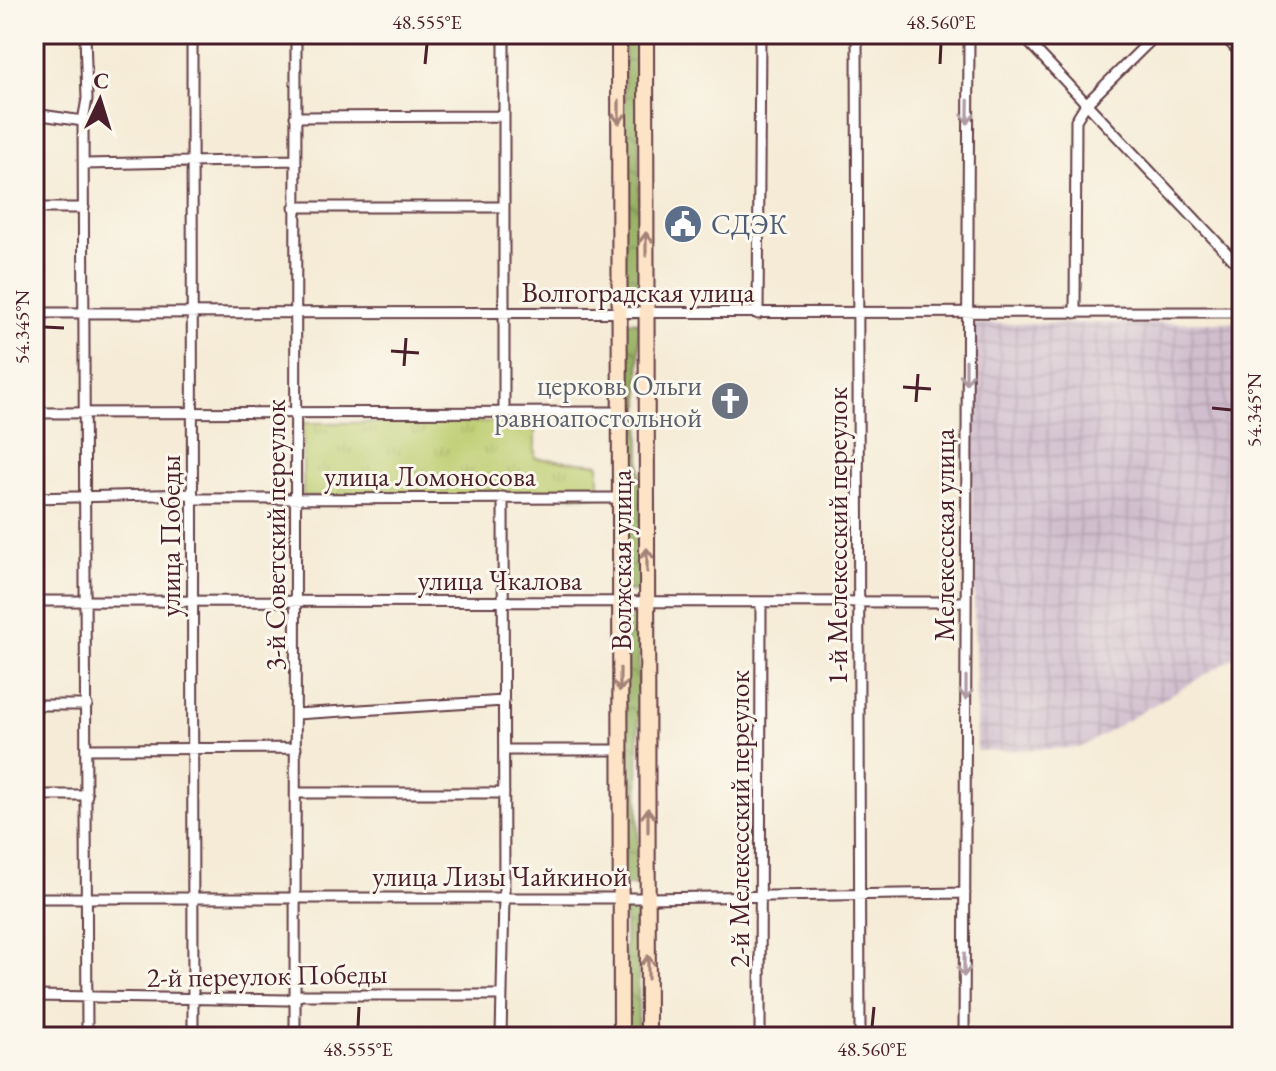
<svg xmlns="http://www.w3.org/2000/svg" width="1276" height="1071" font-family="'EB Garamond',serif">
	<style>
		.industrial { fill: url(#industrial-grid) }
		.forest { fill: url(#forest-crowns); stroke: #706846; stroke-width: 2 }
		.park { fill: url(#park-tufts); stroke: #84764d; stroke-width: 2 }
		.lines { fill: none; stroke-linecap: round; stroke-linejoin: round }
		.minor-casing { stroke: #643e45; stroke-width: 13 }
		.secondary-casing { stroke: #643e45; stroke-width: 18 }
		.minor { stroke: #fff; stroke-width: 9 }
		.secondary { stroke: #fee4c6; stroke-width: 14 }
		.oneway { stroke: #a48278 }
		.oneway2 { stroke: #ae9aa0 }
		.ticks { fill: none; stroke: #4a1f2b; stroke-width: 3 }
		.labels { text-anchor: middle; dominant-baseline: central; stroke-width: 6; stroke-linejoin: round; paint-order: stroke }
		.service-label { font-size: 28px; fill: #4e5e75; stroke: #fbf7ec; text-anchor: start }
		.street-label { font-size: 28px; fill: #4a1f2b; stroke: #fbf7ec }
		.worship-label { font-size: 28px; fill: #5b616d; stroke: #fbf7ec; text-anchor: end }
		.neatline { fill: none; stroke: #4a1f2b; stroke-width: 3 }
		.ticks-label { font-size: 20px; text-anchor: middle; fill: #4a1f2b }
	</style>
	<defs>
		<pattern id="industrial-grid" width="8" height="8" patternUnits="userSpaceOnUse" patternTransform="scale(2)"><rect width="8" height="8" fill="#d0bdcd"/><path d="M0 4h8M4 0v8" fill="none" stroke="#b4a2b0"/></pattern>
		<pattern id="forest-crowns" width="20" height="18" patternUnits="userSpaceOnUse" patternTransform="scale(2)"><rect width="20" height="18" fill="#96b062"/><path d="M2 6a3 3 0 1 1 6 0M12 15a3 3 0 1 1 6 0" fill="none" stroke="#7c8f51"/></pattern>
		<pattern id="park-tufts" width="24" height="20" patternUnits="userSpaceOnUse" patternTransform="scale(2)"><rect width="24" height="20" fill="#bdcd6f"/><path d="M3 7l-1-3M5 7V3M7 7l1-3M15 17l-1-3M17 17v-4M19 17l1-3" fill="none" stroke="#a4b060"/></pattern>
	</defs>
	<rect width="100%" height="100%" fill="#fbf7ec"/>
	<filter id="ink" filterUnits="userSpaceOnUse"><feTurbulence type="fractalNoise" baseFrequency=".0125" numOctaves="2"/><feDisplacementMap in="SourceGraphic" scale="16" xChannelSelector="R" yChannelSelector="G"/><feConvolveMatrix kernelMatrix="1 2 1 2 8 2 1 2 1" color-interpolation-filters="sRGB"/></filter>
	<filter id="wash" filterUnits="userSpaceOnUse"><feTurbulence type="fractalNoise" baseFrequency=".006" numOctaves="4" result="noise"/><feDisplacementMap in="SourceGraphic" scale="32" xChannelSelector="R" yChannelSelector="G"/><feGaussianBlur stdDeviation="1.8" result="paint"/><feColorMatrix in="noise" values="0 0 0 0 0 0 0 0 0 0 0 0 0 0 0 0 0 1.4 0 .05"/><feComposite in="paint" operator="in"/></filter>
	<g filter="url(#wash)">
		<rect width="100%" height="100%" fill="#f5ebd6"/>
		<path class="industrial" d="M1242,322v331l-162,95 -103,3 -8,-427z"/>
		<path class="forest" d="M624,34h15v277h-15z
			M626,321l13,1 2,269h-14z
			M625,615h14l-1,271 -14,-1z
			M625,903h14l-1,134h-13z"/>
		<path class="park" d="M535,422v36l64,6v32h-296v-73z"/>
	</g>
	<g filter="url(#ink)">
		<g class="lines">
			<g class="minor-casing">
				<path id="minor" d="M85,34l2,65 -4,22 4,916
					M192,34l1,1003
					M857,34l3,1003
					M1021,34l221,235
					M1222,34l20,21
					M34,114l49,7
					M295,117l208,-1
					M84,164l211,-4
					M294,207h209
					M34,208h50
					M34,313l1208,-1
					M1075,313l1,-193 10,-16 71,-70
					M758,314l2,-280
					M504,412v-378
					M34,413l586,-1
					M34,498l159,-4
					M193,499l427,-1
					M34,601l932,1
					M34,705h53
					M296,714l208,-13
					M87,749l209,-1
					M504,750h116
					M296,793h208
					M34,795h53
					M34,898h615l316,-5
					M34,996l253,4 15,-5h199
					M295,1037l1,-1003
					M501,1037l3,-139 -1,-401
					M760,1037l1,-435
					M964,1037l5,-1003"/>
			</g>
			<g class="secondary-casing">
				<path id="secondary" d="M619,34l2,1003
					M646,34l2,1003"/>
			</g>
			<use href="#minor" class="minor"/>
			<use href="#secondary" class="secondary"/>
		</g>
		<defs><path id="oneway-shaft" d="M-6 0H5M1.5-3L5.5 0L1.5 3" fill="none" stroke-width="1.6" stroke-linecap="round" stroke-linejoin="round" transform="scale(2)"/></defs>
		<g class="oneway">
			<use href="#oneway-shaft" transform="translate(619 112) rotate(90)"/>
			<use href="#oneway-shaft" transform="translate(646 244) rotate(-90)"/>
			<use href="#oneway-shaft" transform="translate(647 560) rotate(-90)"/>
			<use href="#oneway-shaft" transform="translate(620 680) rotate(90)"/>
			<use href="#oneway-shaft" transform="translate(648 820) rotate(-90)"/>
			<use href="#oneway-shaft" transform="translate(648 967) rotate(-90)"/>
		</g>
		<g class="oneway2">
			<use href="#oneway-shaft" transform="translate(968 112) rotate(91)"/>
			<use href="#oneway-shaft" transform="translate(966 372) rotate(90)"/>
			<use href="#oneway-shaft" transform="translate(966 688) rotate(90)"/>
			<use href="#oneway-shaft" transform="translate(964 965) rotate(91)"/>
		</g>
	</g>
	<path class="ticks" d="M425,64l2,-20M940,64l1,-20M44,327l20,1M391,351l28,2M404,366l2,-28M903,387l28,2M916,402l2,-28M1212,408l20,2M358,1027l1,-20M872,1027l2,-20"/>
	<defs>
		<g id="civic-disc" transform="scale(2)"><circle r="9.5" fill="#5c6f8a" stroke="#fbf7ec"/><path d="M-.6-6.5H3V-4.5H.6V-3L4-1V1h2V6H-6V1h2V-1L-.6-3ZM-1.2 2.5V6h2.4V2.5Z" fill="#fff"/></g>
		<g id="church-disc" transform="scale(2)"><circle r="9.5" fill="#6b7280" stroke="#fbf7ec"/><path d="M-1.2-6h2.4v3.5h3.3v2.4h-3.3V6h-2.4V-.1h-3.3v-2.4h3.3Z" fill="#fff"/></g>
	</defs>
	<g fill-rule="evenodd">
		<use href="#civic-disc" x="683" y="224"/>
		<use href="#church-disc" x="730" y="401"/>
	</g>
	<g class="labels">
		<g class="service-label">
			<text x="711" y="224">СДЭК</text>
		</g>
		<g class="street-label">
			<text x="638" y="292">Волгоградская улица</text>
			<text x="430" y="476">улица Ломоносова</text>
			<text transform="translate(275 535) rotate(-90)">3-й Советский переулок</text>
			<text transform="translate(944 535) rotate(-90)">Мелекесская улица</text>
			<text transform="translate(170 536) rotate(-90)">улица Победы</text>
			<text transform="translate(837 536) rotate(-90)">1-й Мелекесский переулок</text>
			<text transform="translate(621 560) rotate(-90)">Волжская улица</text>
			<text x="500" y="580">улица Чкалова</text>
			<text transform="translate(739 819) rotate(-90)">2-й Мелекесский переулок</text>
			<text x="500" y="876">улица Лизы Чайкиной</text>
			<text transform="translate(267 975) rotate(-1)">2-й переулок Победы</text>
		</g>
		<g class="worship-label">
			<text x="702" y="385">церковь Ольги<tspan x="702" dy="32">равноапостольной</tspan></text>
		</g>
	</g>
	<rect width="1276" height="1071" fill="none" stroke="#fbf7ec" stroke-width="88"/>
	<g transform="translate(100 100) rotate(4)" stroke="#fbf7ec" stroke-width="6" paint-order="stroke">
	<path d="M0-6L14 30L0 20L-14 30Z" fill="#4a1f2b"/>
	<text y="-12" font-size="22" font-weight="bold" text-anchor="middle" fill="#4a1f2b">С</text>
	</g>
	<rect x="44" y="44" width="1188" height="983" class="neatline"/>
	<g class="ticks-label">
		<text x="427" y="29">48.555°E</text>
		<text x="941" y="29">48.560°E</text>
		<text transform="translate(22 327) rotate(-90)" y="7">54.345°N</text>
		<text transform="translate(1254 410) rotate(-90)" y="7">54.345°N</text>
		<text x="358" y="1056">48.555°E</text>
		<text x="872" y="1056">48.560°E</text>
	</g>
</svg>
